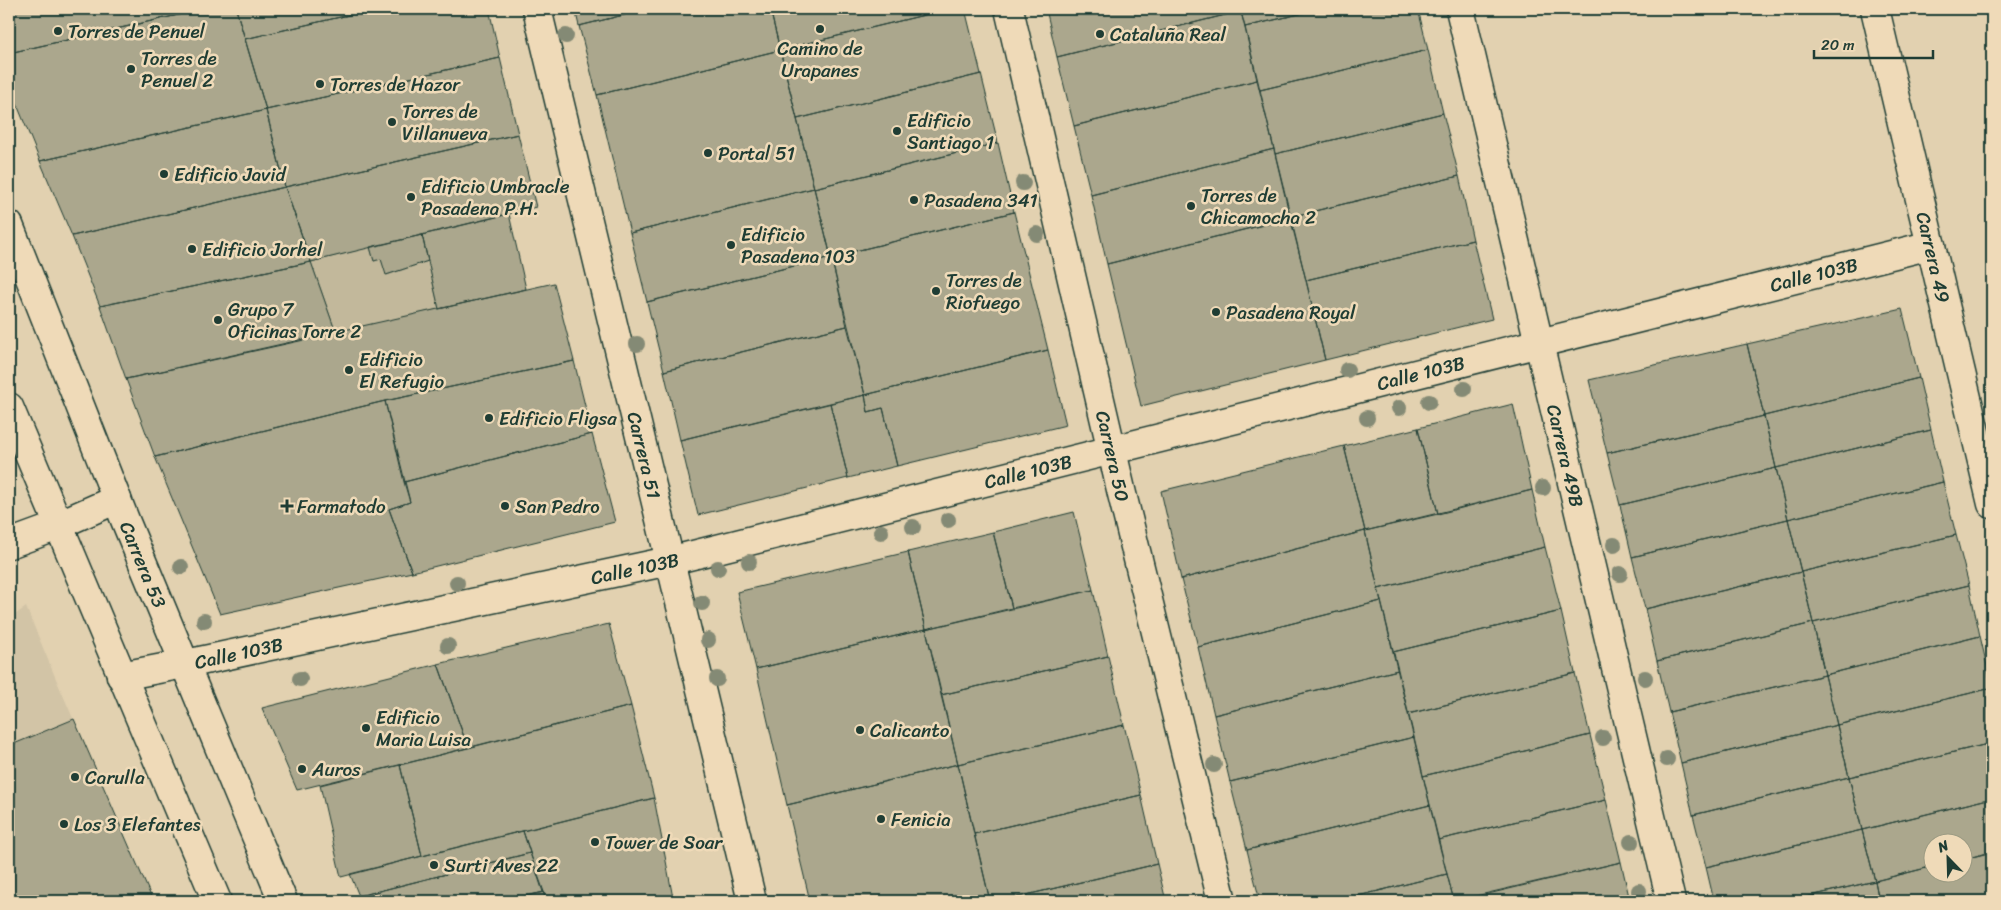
<svg xmlns="http://www.w3.org/2000/svg" width="2001" height="910" font-family="Sriracha,sans-serif">
	<style>
		.built { fill: #d2c4a6 }
		.green { fill: #c2b89b; stroke: #707a68 }
		.building { fill: #aba78d; stroke: #1f3d34 }
		.lines { fill: none; stroke-linecap: round; stroke-linejoin: round }
		.minor-casing { stroke: #1f3d34; stroke-width: 31 }
		.tertiary-casing { stroke: #1f3d34; stroke-width: 31 }
		.secondary-casing { stroke: #1f3d34; stroke-width: 31 }
		.minor { stroke: #efdab8; stroke-width: 28 }
		.tertiary { stroke: #efdab8; stroke-width: 28 }
		.secondary { stroke: #efdab8; stroke-width: 28 }
		.tree { fill: #848a74 }
		.poi-dot { fill: #1f3d34; stroke: #efdab8; stroke-width: 2 }
		.labels { text-anchor: middle; dominant-baseline: central; stroke-width: 5; stroke-linejoin: round; paint-order: stroke }
		.poi-label { font-size: 19px; fill: #1f3d34; stroke: #efdab8; text-anchor: start }
		.street-label { font-size: 19px; fill: #1f3d34; stroke: #efdab8 }
	</style>
	<rect width="100%" height="100%" fill="#e2d1b0"/>
	<filter id="ink" filterUnits="userSpaceOnUse"><feTurbulence type="fractalNoise" baseFrequency=".02" numOctaves="2"/><feDisplacementMap in="SourceGraphic" scale="10" xChannelSelector="R" yChannelSelector="G"/><feConvolveMatrix kernelMatrix="1 2 1 2 8 2 1 2 1" color-interpolation-filters="sRGB"/></filter>
	<g filter="url(#ink)">
		<path class="built" d="M26,607l33,79 94,215h-144v-282z"/>
		<path class="green" d="M370,247l4,14 7,-2 6,16 41,-14 11,48 -103,24 -25,-71z"/>
		<path class="building" d="M9,9h196l-196,44z
			M205,9h31l30,101 -226,51 -31,-76v-32z
			M236,9h139l-130,30z
			M375,9h114l11,49 -234,52 -21,-71z
			M575,9h73l-69,17z
			M648,9h122l10,41 -183,45 -18,-69z
			M770,9h179l-169,41z
			M949,9h16l16,65 -184,45 -17,-69z
			M1046,9h194l1,2 -184,46z
			M1240,9h80l-75,18z
			M1320,9h98l10,41 -168,40 -15,-63z
			M1241,11l16,69 -183,46 -17,-69z
			M780,50l34,138 -184,45 -33,-138z
			M1428,50l15,63 -168,41 -15,-64z
			M500,58l18,76 -233,53 -19,-77z
			M981,74l17,69 -184,45 -17,-69z
			M1257,80l17,69 -183,46 -17,-69z
			M266,110l19,77 -213,49 -32,-75z
			M1443,113l16,63 -169,41 -15,-63z
			M518,134l18,73 -225,55 -26,-75z
			M998,143l16,69 -183,45 -17,-69z
			M1274,149l17,69 -184,46 -16,-69z
			M1459,176l14,64 -167,40 -16,-63z
			M285,187l26,75 -211,44 -28,-70z
			M814,188l17,69 -184,45 -17,-69z
			M1014,212l34,138 -183,45 -34,-138z
			M509,214l17,75 -87,20 -17,-74z
			M1291,218l34,142 -184,46 -34,-142z
			M422,235l6,26 -42,14 -5,-16 -7,2 -4,-14z
			M1473,240l19,79 -167,41 -19,-80z
			M831,257l16,69 -183,45 -17,-69z
			M311,262l25,71 -210,46 -26,-73z
			M554,283l20,78 -189,40 -230,56 -29,-78z
			M1902,309l17,69 -155,38 -17,-72z
			M847,326l18,69 -185,45 -16,-69z
			M1747,344l17,72 -157,37 -18,-73z
			M1048,350l18,75 -169,41 -14,-58 -15,4 -3,-17z
			M574,361l18,73 -188,48 -19,-81z
			M1919,378l12,52 -155,38 -12,-52z
			M865,395l3,17 15,-4 14,58 -49,12 -18,-75z
			M385,401l25,101 -21,7 23,63 -192,42 -65,-157z
			M830,403l18,75 -150,37 -18,-75z
			M1513,404l19,86 -94,24 -20,-86z
			M1764,416l12,52 -156,37 -13,-52z
			M1418,428l20,86 -73,17 -21,-85z
			M1931,430l12,52 -155,37 -12,-51z
			M592,434l23,88 -203,50 -23,-63 21,-7 -6,-20z
			M1344,446l21,85 -184,48 -20,-88z
			M1776,468l12,51 -156,38 -12,-52z
			M1943,482l13,53 -155,37 -13,-53z
			M1532,490l13,57 -167,42 -13,-58z
			M1074,512l19,78 -81,18 -19,-76z
			M1788,519l13,53 -156,37 -13,-52z
			M1365,531l16,70 -183,46 -17,-68z
			M993,532l19,76 -86,21 -18,-77z
			M1956,535l13,50 -156,38 -12,-51z
			M1545,547l16,64 -168,41 -15,-63z
			M908,552l18,77 -170,40 -19,-77z
			M1801,572l12,51 -156,38 -12,-52z
			M1969,585l11,51 -155,39 -12,-52z
			M1093,590l15,66 -167,39 -15,-66z
			M1381,601l17,69 -184,45 -16,-68z
			M1561,611l14,62 -167,41 -15,-62z
			M1813,623l12,52 -156,37 -12,-51z
			M609,624l22,82 -163,42 -30,-84z
			M926,629l32,135 -171,41 -31,-136z
			M1980,636l12,52 -155,37 -12,-50z
			M1108,656l16,69 -166,39 -17,-69z
			M438,664l30,84 -171,42 -35,-82z
			M1398,670l16,67 -184,45 -16,-67z
			M1575,673l15,62 -167,41 -15,-62z
			M1825,675l12,50 -156,38 -12,-51z
			M1992,688v55l-143,34 -12,-52z
			M631,706l23,92 -232,58 -22,-91z
			M74,719l79,182h-144v-155z
			M1124,725l17,70 -167,39 -16,-70z
			M1837,725l12,52 -156,38 -12,-52z
			M1590,735l16,65 -168,40 -15,-64z
			M1414,737l16,68 -183,45 -17,-68z
			M1992,743v55l-130,32 -13,-53z
			M958,764l32,137h-180l-23,-96z
			M400,765l22,91 -81,21 -21,-92z
			M1849,777l13,53 -156,37 -13,-52z
			M1141,795l16,69 -156,37h-11l-16,-67z
			M654,798l19,100 -14,3h-113l-23,-70z
			M1992,798v54l-28,7v-17h-30v24l-59,15 -13,-51z
			M1606,800l15,62 -167,39 -16,-61z
			M1430,805l17,69 -109,27h-78l-13,-51z
			M1862,830l13,51 -86,20h-75l-8,-34z
			M523,831l7,22 -171,43 -9,-22z
			M1992,852v49h-113l-4,-20 59,-15v6h30v-13z
			M530,853l14,39 -40,9h-143l-2,-5z
			M1621,862l9,39h-171z
			M1157,864l9,37h-165z
			M1447,874l7,27h-116z
			M1875,881l4,20h-90z
			M544,892l2,9h-42z"/>
		<g class="lines">
			<g class="minor-casing">
				<g id="minor">
					<path id="s1" d="M537,9l215,892"/>
					<path id="s2" d="M1460,9l211,892"/>
					<path id="s3" d="M1875,9l117,495"/>
					<path d="M9,544l38,-14 70,-31"/>
					<path id="s4" d="M121,676l79,-15 469,-100 1262,-316"/>
				</g>
			</g>
			<g class="tertiary-casing">
				<g id="tertiary">
					<path id="s5" d="M1009,9l113,485 100,407"/>
				</g>
			</g>
			<g class="secondary-casing">
				<g id="secondary">
					<path id="s6" d="M9,225l116,295 158,381"/>
					<path d="M9,407l208,494"/>
				</g>
			</g>
			<use href="#minor" class="minor"/>
			<use href="#tertiary" class="tertiary"/>
			<use href="#secondary" class="secondary"/>
		</g>
		<g class="tree">
			<circle cx="566" cy="36" r="8"/>
			<circle cx="1023" cy="183" r="8"/>
			<circle cx="1037" cy="234" r="8"/>
			<circle cx="637" cy="344" r="8"/>
			<circle cx="1347" cy="370" r="8"/>
			<circle cx="1464" cy="389" r="8"/>
			<circle cx="1429" cy="402" r="8"/>
			<circle cx="1399" cy="408" r="8"/>
			<circle cx="1367" cy="418" r="8"/>
			<circle cx="1543" cy="488" r="8"/>
			<circle cx="948" cy="520" r="8"/>
			<circle cx="913" cy="527" r="8"/>
			<circle cx="881" cy="532" r="8"/>
			<circle cx="1614" cy="545" r="8"/>
			<circle cx="749" cy="562" r="8"/>
			<circle cx="181" cy="567" r="8"/>
			<circle cx="718" cy="568" r="8"/>
			<circle cx="1620" cy="574" r="8"/>
			<circle cx="457" cy="583" r="8"/>
			<circle cx="702" cy="603" r="8"/>
			<circle cx="204" cy="621" r="8"/>
			<circle cx="708" cy="640" r="8"/>
			<circle cx="448" cy="646" r="8"/>
			<circle cx="1645" cy="678" r="8"/>
			<circle cx="300" cy="679" r="8"/>
			<circle cx="717" cy="679" r="8"/>
			<circle cx="1603" cy="738" r="8"/>
			<circle cx="1667" cy="759" r="8"/>
			<circle cx="1214" cy="765" r="8"/>
			<circle cx="1631" cy="842" r="8"/>
			<circle cx="1639" cy="891" r="8"/>
		</g>
	</g>
	<g class="poi-dot">
		<circle cx="820" cy="29" r="5"/>
		<circle cx="58" cy="31" r="5"/>
		<circle cx="1100" cy="34" r="5"/>
		<circle cx="131" cy="69" r="5"/>
		<circle cx="320" cy="84" r="5"/>
		<circle cx="392" cy="122" r="5"/>
		<circle cx="897" cy="131" r="5"/>
		<circle cx="708" cy="153" r="5"/>
		<circle cx="164" cy="174" r="5"/>
		<circle cx="411" cy="197" r="5"/>
		<circle cx="914" cy="200" r="5"/>
		<circle cx="1191" cy="206" r="5"/>
		<circle cx="731" cy="245" r="5"/>
		<circle cx="192" cy="249" r="5"/>
		<circle cx="936" cy="291" r="5"/>
		<circle cx="1216" cy="312" r="5"/>
		<circle cx="218" cy="320" r="5"/>
		<circle cx="349" cy="370" r="5"/>
		<circle cx="489" cy="418" r="5"/>
		<path d="M284.5 498.5h5v5h5v5h-5v5h-5v-5h-5v-5h5z"/>
		<circle cx="505" cy="506" r="5"/>
		<circle cx="366" cy="728" r="5"/>
		<circle cx="860" cy="730" r="5"/>
		<circle cx="302" cy="769" r="5"/>
		<circle cx="75" cy="777" r="5"/>
		<circle cx="881" cy="819" r="5"/>
		<circle cx="64" cy="824" r="5"/>
		<circle cx="595" cy="842" r="5"/>
		<circle cx="434" cy="865" r="5"/>
	</g>
	<g class="labels">
		<g class="poi-label">
			<text x="68" y="31">Torres de Penuel</text>
			<text x="1110" y="34">Cataluña Real</text>
			<text x="820" y="48" text-anchor="middle">Camino de<tspan x="820" dy="22">Urapanes</tspan></text>
			<text x="141" y="58">Torres de<tspan x="141" dy="22">Penuel 2</tspan></text>
			<text x="330" y="84">Torres de Hazor</text>
			<text x="402" y="111">Torres de<tspan x="402" dy="22">Villanueva</tspan></text>
			<text x="907" y="120">Edificio<tspan x="907" dy="22">Santiago 1</tspan></text>
			<text x="718" y="153">Portal 51</text>
			<text x="174" y="174">Edificio Javid</text>
			<text x="421" y="186">Edificio Umbracle<tspan x="421" dy="22">Pasadena P.H.</tspan></text>
			<text x="1201" y="195">Torres de<tspan x="1201" dy="22">Chicamocha 2</tspan></text>
			<text x="924" y="200">Pasadena 341</text>
			<text x="741" y="234">Edificio<tspan x="741" dy="22">Pasadena 103</tspan></text>
			<text x="202" y="249">Edificio Jorhel</text>
			<text x="946" y="280">Torres de<tspan x="946" dy="22">Riofuego</tspan></text>
			<text x="228" y="309">Grupo 7<tspan x="228" dy="22">Oficinas Torre 2</tspan></text>
			<text x="1226" y="312">Pasadena Royal</text>
			<text x="359" y="359">Edificio<tspan x="359" dy="22">El Refugio</tspan></text>
			<text x="499" y="418">Edificio Fligsa</text>
			<text x="297" y="506">Farmatodo</text>
			<text x="515" y="506">San Pedro</text>
			<text x="376" y="717">Edificio<tspan x="376" dy="22">Maria Luisa</tspan></text>
			<text x="870" y="730">Calicanto</text>
			<text x="312" y="769">Auros</text>
			<text x="85" y="777">Carulla</text>
			<text x="891" y="819">Fenicia</text>
			<text x="74" y="824">Los 3 Elefantes</text>
			<text x="605" y="842">Tower de Soar</text>
			<text x="444" y="865">Surti Aves 22</text>
		</g>
		<g class="street-label">
			<text stroke="none"><textPath href="#s3" startOffset="255">Carrera 49</textPath></text>
			<text stroke="none"><textPath href="#s4" startOffset="1740">Calle 103B</textPath></text>
			<text stroke="none"><textPath href="#s4" startOffset="1335">Calle 103B</textPath></text>
			<text stroke="none"><textPath href="#s1" startOffset="459">Carrera 51</textPath></text>
			<text stroke="none"><textPath href="#s2" startOffset="459">Carrera 49B</textPath></text>
			<text stroke="none"><textPath href="#s5" startOffset="459">Carrera 50</textPath></text>
			<text stroke="none"><textPath href="#s4" startOffset="930">Calle 103B</textPath></text>
			<text stroke="none"><textPath href="#s6" startOffset="365">Carrera 53</textPath></text>
			<text stroke="none"><textPath href="#s4" startOffset="525">Calle 103B</textPath></text>
			<text stroke="none"><textPath href="#s4" startOffset="120">Calle 103B</textPath></text>
		</g>
	</g>
	<rect width="2001" height="910" fill="none" stroke="#efdab8" stroke-width="30"/>
	<rect x="15" y="15" width="1971" height="880" fill="none" stroke="#1f3d34" stroke-width="2" filter="url(#ink)"/>
	<g transform="translate(1948 858) rotate(337)"><circle r="24" fill="#efdab8" stroke="#9c9b83"/>
	<path d="M0-4L9 19L0 12L-9 19Z" fill="#1f3d34"/>
	<text y="-8" font-size="14" font-weight="bold" text-anchor="middle" fill="#1f3d34">N</text>
	</g>
	<path d="M1814 50v8h119v-8" fill="none" stroke="#1f3d34" stroke-width="2.5"/>
	<text x="1821" y="50" font-size="15" fill="#1f3d34" stroke="#efdab8" stroke-width="4" paint-order="stroke">20 m</text>
</svg>
